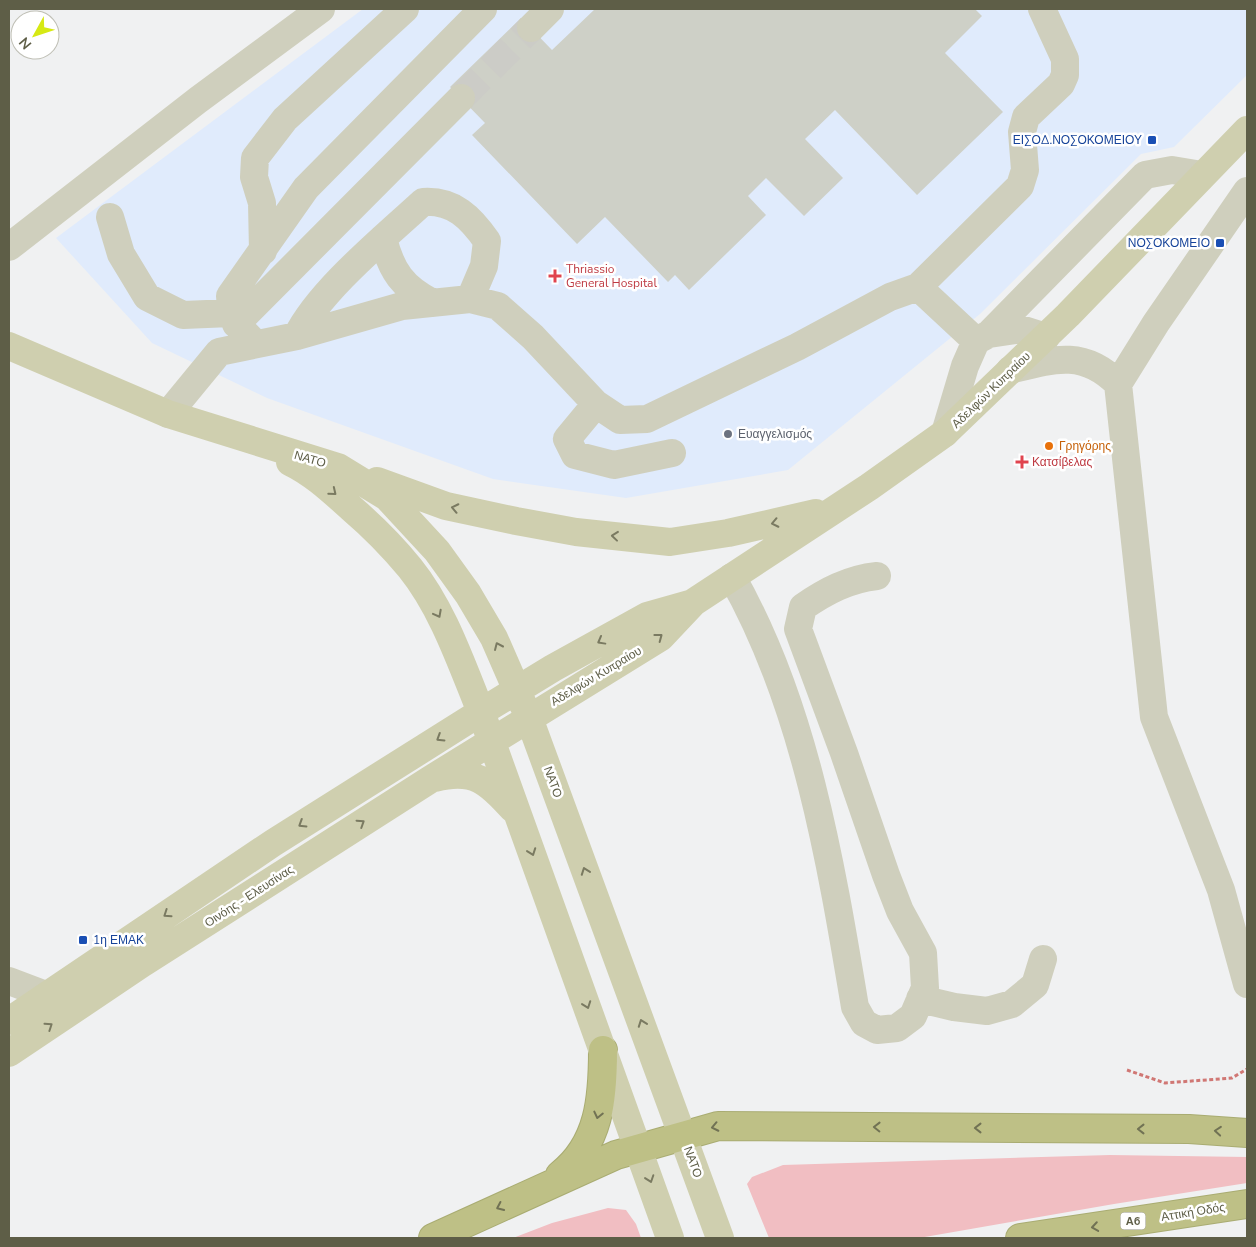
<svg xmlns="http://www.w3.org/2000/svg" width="1256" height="1247" font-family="'Nunito Sans',sans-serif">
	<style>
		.medical { fill: #e0ebfc }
		.green { fill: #f1bec2 }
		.building { fill: #ced0c7 }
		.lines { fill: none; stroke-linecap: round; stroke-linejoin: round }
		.minor-tunnel { stroke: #ccccc7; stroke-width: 28; stroke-dasharray: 28 14; stroke-linecap: butt }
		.highway-casing { stroke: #a9ac72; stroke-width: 30 }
		.path { stroke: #d07774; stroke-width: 3; stroke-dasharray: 4 2.5; stroke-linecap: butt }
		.minor { stroke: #cfcfbd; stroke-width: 28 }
		.major { stroke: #cfcfaf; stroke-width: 28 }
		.highway { stroke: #bec086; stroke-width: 28 }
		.oneway { stroke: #7a7a61 }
		.oneway2 { stroke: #717254 }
		.transit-dot { fill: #1a4fb4; stroke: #fff; stroke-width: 2 }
		.health-dot { fill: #e0444e; stroke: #fff; stroke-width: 2 }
		.worship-dot { fill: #6b7280; stroke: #fff; stroke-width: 2 }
		.food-dot { fill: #e8710a; stroke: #fff; stroke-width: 2 }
		.labels { text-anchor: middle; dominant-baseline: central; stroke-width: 5; stroke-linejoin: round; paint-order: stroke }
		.shield { fill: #fff; stroke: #8e8e7e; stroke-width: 1 }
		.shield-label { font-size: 11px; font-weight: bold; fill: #5e5e47 }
		.transit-label { font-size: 12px; fill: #164399; stroke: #fff; text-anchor: end }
		.health-label { font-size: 12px; fill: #be3a42; stroke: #fff; text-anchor: start }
		.street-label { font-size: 12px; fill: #5e5e47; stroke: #fff }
		.worship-label { font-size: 12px; fill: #5b616d; stroke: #fff; text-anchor: start }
		.food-label { font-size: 12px; fill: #c56008; stroke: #fff; text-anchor: start }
	</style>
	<rect width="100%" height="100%" fill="#f0f1f2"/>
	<path class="medical" d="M363,9h884v66l-73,72 -33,7 -161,160 -192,156 -162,28 -133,-19 -226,-81 -115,-55 -96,-105z"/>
	<path class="green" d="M1110,1155l137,2v26l-133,21 -195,34h-150l-22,-54 5,-7 31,-12z
		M608,1208l18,2 10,14 5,14h-128l39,-15z"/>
	<path class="building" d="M595,9h380l7,7 -37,37 58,59 -86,83 -82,-85 -30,29 38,39 -39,38 -38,-38 -18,18 18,19 -77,75 -14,-15 -7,7 -63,-65 -28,27 -105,-109 13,-12 -35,-36 71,-69 31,32z"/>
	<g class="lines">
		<path class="minor-tunnel" d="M461,98l70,-70"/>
		<g class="highway-casing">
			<path id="highway" d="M560,1175c40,-31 43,-78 43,-125
				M433,1238l183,-83 102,-29 471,3 58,4
				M1020,1238l227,-34"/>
		</g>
		<path class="path" d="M1127,1070l38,13 67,-5 15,-9"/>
		<path class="minor" d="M531,28l19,-19
			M1247,191l-91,132 -38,61 36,333 67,173 26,94
			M110,217l11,37 26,43 36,18 48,-2
			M383,238c8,33 20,50 50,65
			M9,247l189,-147 123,-91
			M263,251l-1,-48 -8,-26 1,-19 30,-39 120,-110
			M918,287l102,-101 5,-16 -3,-38 4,-15 35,-33 4,-9v-16l-23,-50
			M236,324l225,-226
			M989,334l156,-159 27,-5 30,5
			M297,336c22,-45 88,-99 126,-134 31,-2 48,16 64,39l-3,25 -14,33
			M255,343c-17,-17 -24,-22 -25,-47l76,-108 177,-179
			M1010,370c43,-11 74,-21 108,14
			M596,404l-29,35 8,16 39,10 58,-12
			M168,414l51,-62 78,-16 105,-30 68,-7 28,7 35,31 63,67 24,16 27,-1 150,-72 93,-50 28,-10 58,54
			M945,433l20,-67 11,-25 13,-7 32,-5 25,8
			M732,577c73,128 99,286 123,430l9,16 13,7 20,-2 16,-12 12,-28 -2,-35 -23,-42 -14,-36 -42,-122 -46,-124 5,-22c23,-16 46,-28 74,-31
			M9,981l37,14
			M920,999l34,8 33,4 25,-7 23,-19 8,-26"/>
		<path class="major" d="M9,346l159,68 170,53 49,30 50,54 31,43 26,44 35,80 191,520
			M290,462c23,11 42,29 61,46 21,18 41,38 59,60 33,41 51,95 71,144l189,526
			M377,481l69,25 70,15 60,11 94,10 58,-9 88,-20
			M435,778c39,-10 53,3 78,31
			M9,1021l264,-178 208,-131 72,-44 94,-52 46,-13
			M9,1053l134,-90 288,-184 230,-142 33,-35 175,-115 76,-54 123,-118 179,-185"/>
		<use href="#highway" class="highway"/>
	</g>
	<defs><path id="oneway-chevron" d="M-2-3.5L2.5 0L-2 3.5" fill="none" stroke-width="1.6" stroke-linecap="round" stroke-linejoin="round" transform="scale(1.25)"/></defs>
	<g class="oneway">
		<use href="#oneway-chevron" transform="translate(333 492) rotate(39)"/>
		<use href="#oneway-chevron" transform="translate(455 508) rotate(-168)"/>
		<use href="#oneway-chevron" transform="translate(775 523) rotate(168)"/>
		<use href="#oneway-chevron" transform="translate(615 536) rotate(-174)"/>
		<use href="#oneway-chevron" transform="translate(438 614) rotate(62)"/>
		<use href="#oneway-chevron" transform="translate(659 637) rotate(-37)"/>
		<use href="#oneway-chevron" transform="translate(601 641) rotate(151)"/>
		<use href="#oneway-chevron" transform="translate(498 646) rotate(-114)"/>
		<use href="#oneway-chevron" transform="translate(440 738) rotate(148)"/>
		<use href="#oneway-chevron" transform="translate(361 823) rotate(-33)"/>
		<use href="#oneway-chevron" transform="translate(302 824) rotate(148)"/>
		<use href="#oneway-chevron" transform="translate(532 852) rotate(70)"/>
		<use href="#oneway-chevron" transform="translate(585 871) rotate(-110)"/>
		<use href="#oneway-chevron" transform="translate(167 914) rotate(146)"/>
		<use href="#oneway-chevron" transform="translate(587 1005) rotate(70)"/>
		<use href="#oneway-chevron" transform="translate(642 1023) rotate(-110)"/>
		<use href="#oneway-chevron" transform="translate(49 1026) rotate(-34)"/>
		<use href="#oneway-chevron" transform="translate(650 1179) rotate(71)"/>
	</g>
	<g class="oneway2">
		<use href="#oneway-chevron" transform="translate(598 1115) rotate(103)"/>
		<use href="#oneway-chevron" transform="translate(715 1127) rotate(168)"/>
		<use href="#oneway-chevron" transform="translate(877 1127) rotate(-179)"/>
		<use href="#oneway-chevron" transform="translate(978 1128) rotate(-180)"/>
		<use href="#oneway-chevron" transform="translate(1141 1129) rotate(-180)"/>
		<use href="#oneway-chevron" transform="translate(1218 1131) rotate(-175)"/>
		<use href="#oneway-chevron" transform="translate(500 1207) rotate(155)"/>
		<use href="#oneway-chevron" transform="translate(1095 1227) rotate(171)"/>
	</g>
	<g class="transit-dot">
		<rect x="1147" y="135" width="10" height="10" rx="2.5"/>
		<rect x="1215" y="238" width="10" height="10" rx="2.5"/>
		<rect x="78" y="935" width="10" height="10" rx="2.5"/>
	</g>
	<g class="health-dot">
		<path d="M552.5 268.5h5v5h5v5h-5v5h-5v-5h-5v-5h5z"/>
		<path d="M1019.5 454.5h5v5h5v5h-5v5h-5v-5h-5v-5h5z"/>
	</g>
	<circle class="worship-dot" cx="728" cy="434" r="5"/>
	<circle class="food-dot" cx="1049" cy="446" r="5"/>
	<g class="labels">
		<rect class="shield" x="1120.5" y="1212.5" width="25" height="17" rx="4"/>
		<g class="shield-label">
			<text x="1133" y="1221">Α6</text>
		</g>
		<g class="transit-label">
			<text x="1142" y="140">ΕΙΣΟΔ.ΝΟΣΟΚΟΜΕΙΟΥ</text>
			<text x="1210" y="243">ΝΟΣΟΚΟΜΕΙΟ</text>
			<text x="93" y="940" text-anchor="start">1η ΕΜΑΚ</text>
		</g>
		<g class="health-label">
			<text x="566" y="269">Thriassio<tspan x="566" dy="14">General Hospital</tspan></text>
			<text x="1032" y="462">Κατσίβελας</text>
		</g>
		<g class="street-label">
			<text transform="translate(991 390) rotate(-44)">Αδελφών Κυπραίου</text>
			<text transform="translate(310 459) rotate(16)">ΝΑΤΟ</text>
			<text transform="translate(596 676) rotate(-31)">Αδελφών Κυπραίου</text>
			<text transform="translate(553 782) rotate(70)">ΝΑΤΟ</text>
			<text transform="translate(249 896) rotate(-33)">Οινόης - Ελευσίνας</text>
			<text transform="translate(693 1162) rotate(70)">ΝΑΤΟ</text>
			<text transform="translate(1193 1212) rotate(-9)">Αττική Οδός</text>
		</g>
		<g class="worship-label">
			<text x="738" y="434">Ευαγγελισμός</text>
		</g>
		<g class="food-label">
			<text x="1059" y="446">Γρηγόρης</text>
		</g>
	</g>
	<rect width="1256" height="1247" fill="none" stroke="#5e5e47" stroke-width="20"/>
	<g transform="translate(35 35) rotate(230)"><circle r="24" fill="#ffffff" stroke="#bfbfb5"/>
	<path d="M0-4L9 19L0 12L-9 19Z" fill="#d6e914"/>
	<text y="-8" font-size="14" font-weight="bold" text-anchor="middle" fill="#5e5e47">N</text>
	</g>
</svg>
